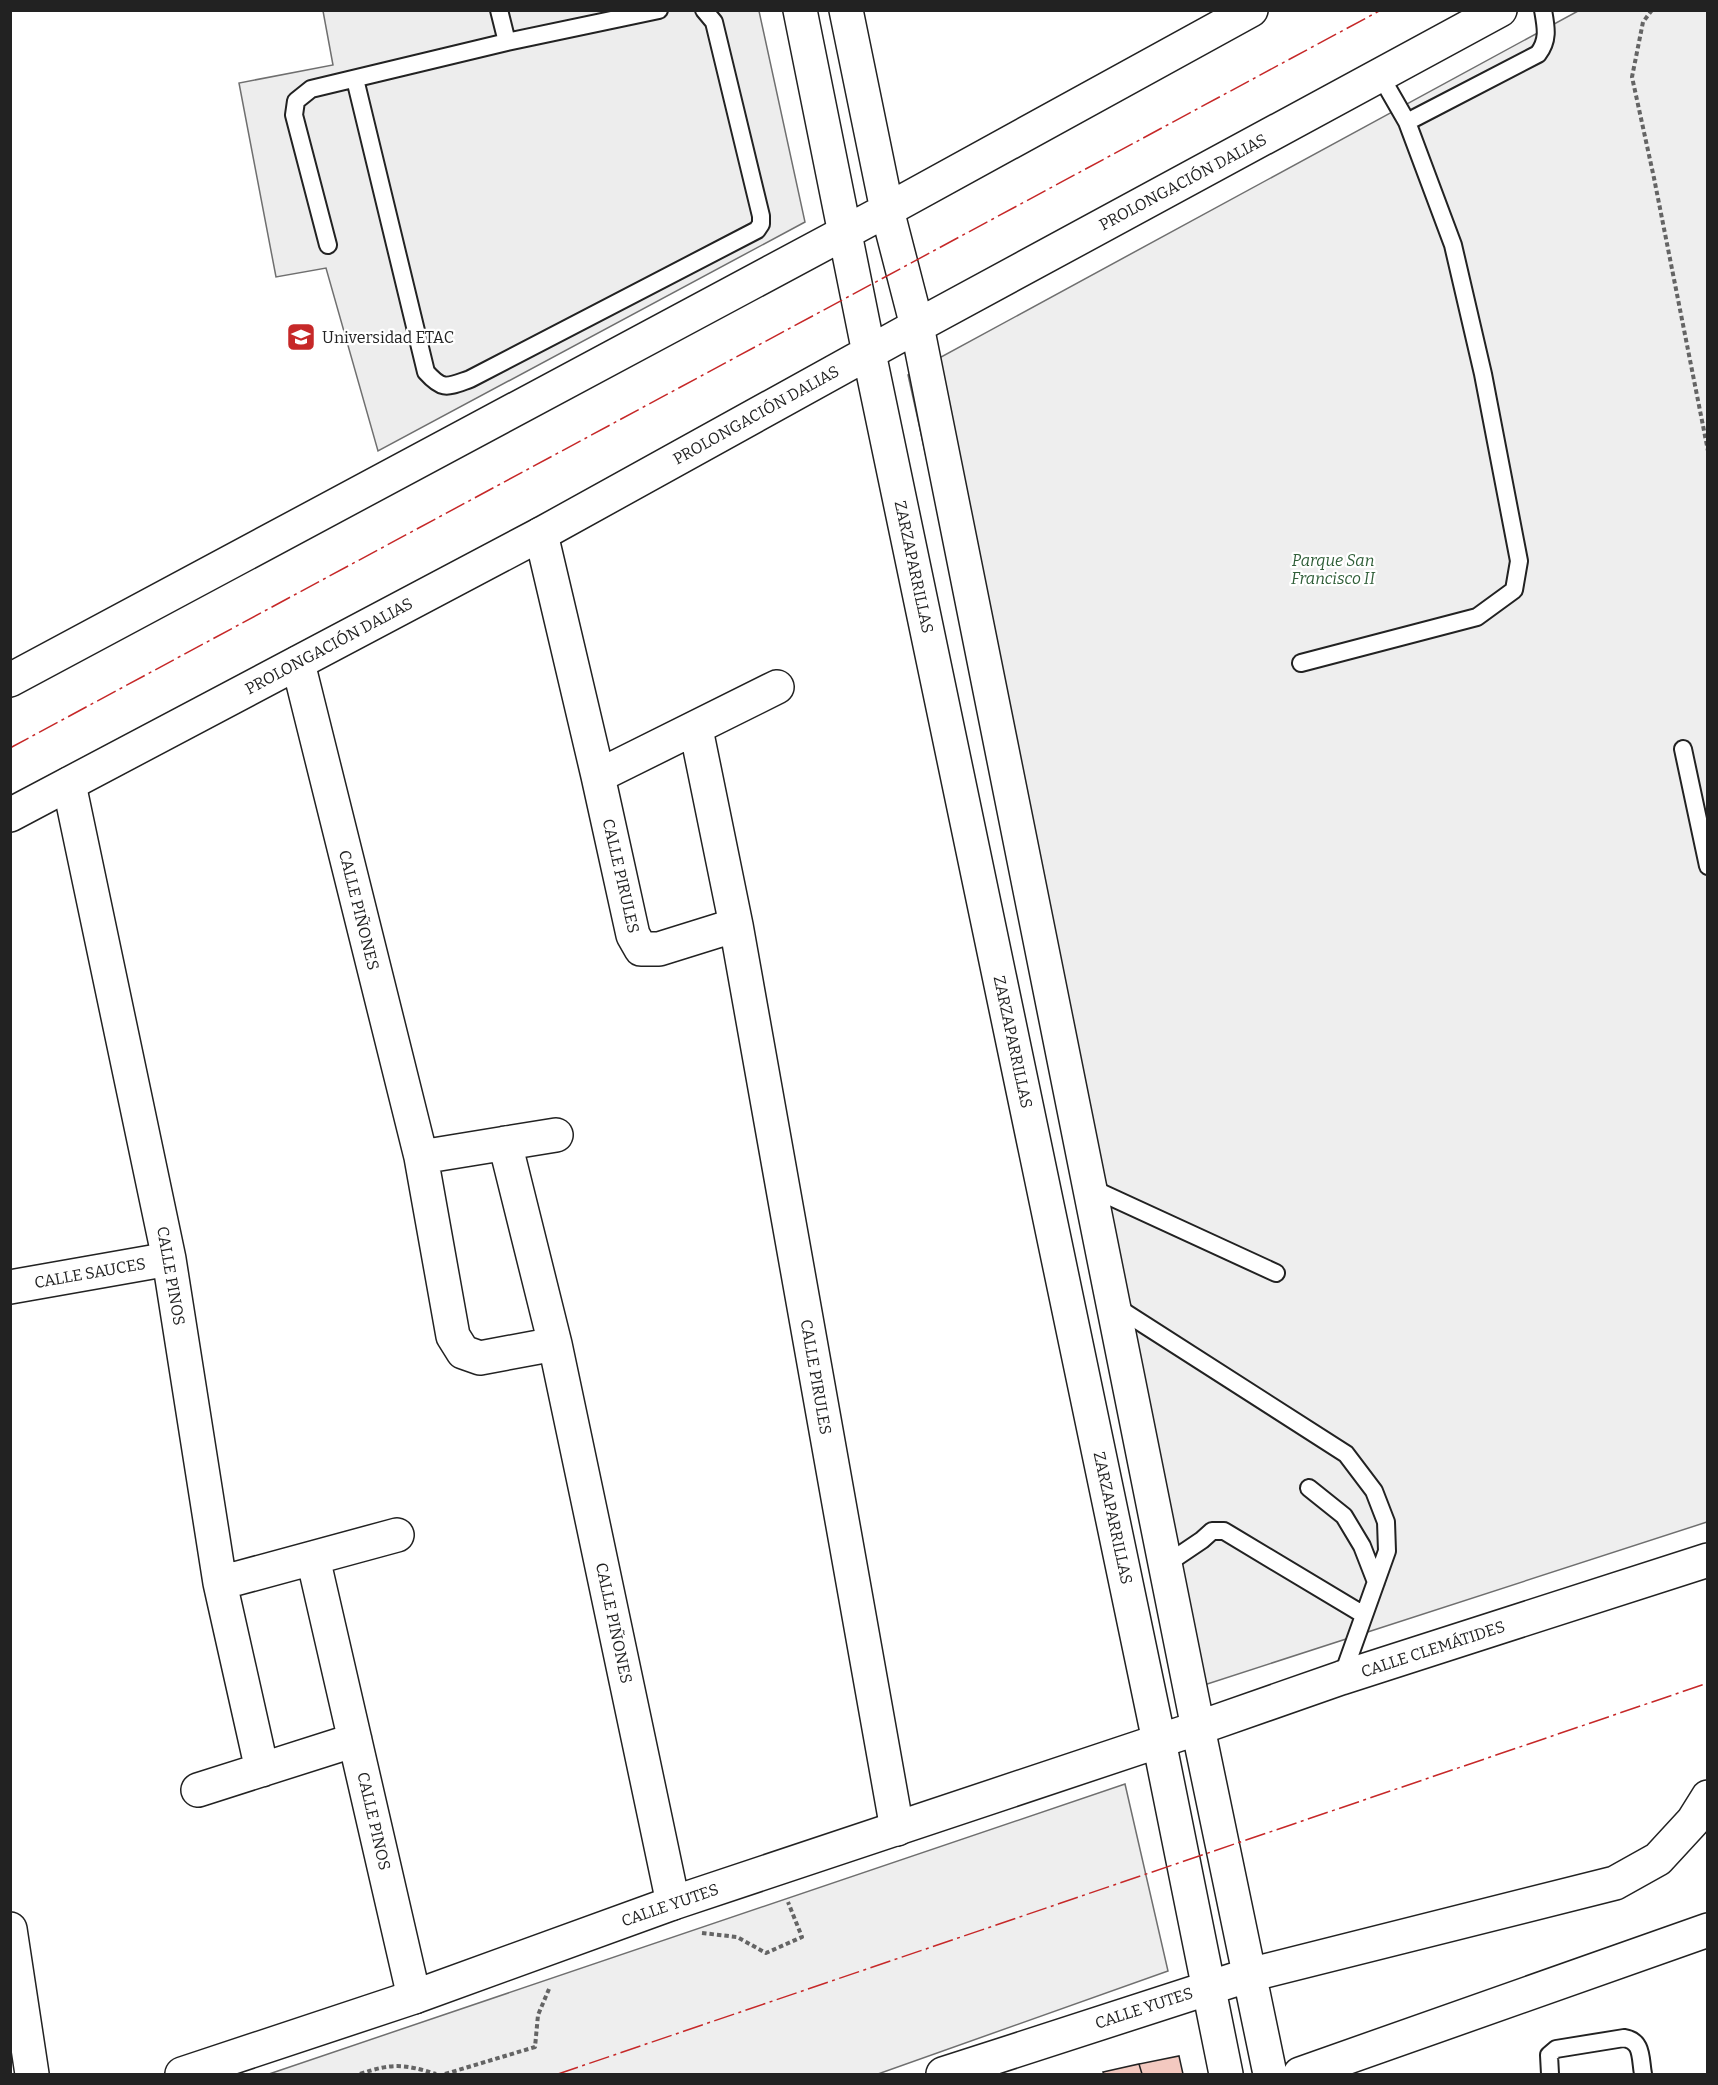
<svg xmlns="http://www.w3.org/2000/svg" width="1718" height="2085" font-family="Bitter,serif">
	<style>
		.green { fill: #eee; stroke: #6f6f6f; stroke-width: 1.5 }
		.parking { fill: #ededed; stroke: #6f6f6f; stroke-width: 1.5 }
		.building { fill: #f3c9c0; stroke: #222; stroke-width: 1.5 }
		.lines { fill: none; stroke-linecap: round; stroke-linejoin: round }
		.lane-casing { stroke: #222; stroke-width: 20 }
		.street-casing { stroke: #222; stroke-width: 36 }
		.secondary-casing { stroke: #222; stroke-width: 36 }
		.path { stroke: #646464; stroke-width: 4; stroke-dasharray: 4.5 3; stroke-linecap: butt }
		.lane { stroke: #fff; stroke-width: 16 }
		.street { stroke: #fff; stroke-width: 33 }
		.secondary { stroke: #fff; stroke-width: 33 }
		.power { stroke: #c62828; stroke-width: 1.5; stroke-dasharray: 21 4.5 3 4.5; stroke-linecap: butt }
		.labels { text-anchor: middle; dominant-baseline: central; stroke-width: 4.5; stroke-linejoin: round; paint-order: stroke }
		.street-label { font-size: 16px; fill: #222; stroke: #fff }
		.poi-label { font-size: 16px; fill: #222; stroke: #fff; text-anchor: start }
		.park-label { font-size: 16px; font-style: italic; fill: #2f5e38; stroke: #fff }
	</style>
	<rect width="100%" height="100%" fill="#fff"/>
	<path class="green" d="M1578,11h129v1511l-509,165 -290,-1312z
		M1125,1784l43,187 -290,103h-609z"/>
	<path class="parking" d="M323,11h436l46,211 -427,229 -52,-183 -50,9 -37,-194 94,-18z"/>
	<path class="building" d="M1179,2056l4,18h-41l-3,-10z
		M1139,2064l3,10h-38l-1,-2z"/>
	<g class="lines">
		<g class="lane-casing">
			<path id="lane" d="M499,10l8,32
				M1380,75l27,47 131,-68c11,-14 8,-27 5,-44
				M355,79l71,293c17,19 21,15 44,7l287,-149 4,-6v-8l-47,-194 -10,-12
				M328,245l-34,-130 2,-14 15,-12 196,-47 152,-32
				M1301,663l176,-46 37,-27 5,-29 -36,-187 -30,-129 -46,-123
				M1683,749l25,117
				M1089,1187l187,86
				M1115,1306l231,148 28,37 12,31 1,29 -45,126
				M1309,1488l35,28 18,30 14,36
				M1165,1565l37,-25 10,-9h12l140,84
				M1550,2074l-1,-19 7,-6 68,-11c19,3 16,20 19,36"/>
		</g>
		<g class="street-casing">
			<path id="street" d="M541,534l57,242 35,159 8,14h18l77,-24
				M298,663l123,494 32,179 10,16 17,6 75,-14
				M696,729l40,196 161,904
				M598,776l179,-89
				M69,784l100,475 51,324 42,187
				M505,1143l50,201 118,559
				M421,1157l135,-22
				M10,1287l159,-28
				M313,1558l101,439
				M220,1583l177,-48
				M198,1790l157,-50
				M10,1929l22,145
				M1300,2074l408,-144"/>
		</g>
		<g class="secondary-casing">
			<path id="secondary" d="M800,10l69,343 290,1388 67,333
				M846,10l41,200 30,116 281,1402 72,346
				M10,680l877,-470 364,-200
				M10,815l531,-281 376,-208 583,-316
				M182,2074l232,-77 259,-94 525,-175 143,-50 367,-118
				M943,2074l306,-99 366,-92 43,-24 35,-38 15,-24"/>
		</g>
		<path class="path" d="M1652,10l-9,12 -11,55 22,101 54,273
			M702,1933l35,4 29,16 36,-16 -14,-35
			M360,2074c32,-11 44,-10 76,0
			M445,2074l90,-27 3,-32 11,-26"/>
		<use href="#lane" class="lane"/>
		<use href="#street" class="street"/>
		<use href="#secondary" class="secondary"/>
		<path class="power" d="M10,748l1371,-738
			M558,2074l1150,-391"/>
	</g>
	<defs>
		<g id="school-square" transform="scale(1.5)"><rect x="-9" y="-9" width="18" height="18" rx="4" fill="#c62828" stroke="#fff"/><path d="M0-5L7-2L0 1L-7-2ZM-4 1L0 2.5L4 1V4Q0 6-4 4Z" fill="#fff"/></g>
	</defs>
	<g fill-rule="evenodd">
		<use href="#school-square" x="301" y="337"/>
	</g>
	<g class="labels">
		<g class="street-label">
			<text transform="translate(1183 182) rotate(-28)">PROLONGACIÓN DALIAS</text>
			<text transform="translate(756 415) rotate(-29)">PROLONGACIÓN DALIAS</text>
			<text transform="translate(914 567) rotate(78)">ZARZAPARRILLAS</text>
			<text transform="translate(329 646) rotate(-28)">PROLONGACIÓN DALIAS</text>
			<text transform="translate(621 876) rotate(77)">CALLE PIRULES</text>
			<text transform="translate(359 910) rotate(76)">CALLE PIÑONES</text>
			<text transform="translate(1013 1042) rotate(78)">ZARZAPARRILLAS</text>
			<text transform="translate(90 1273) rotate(-10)">CALLE SAUCES</text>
			<text transform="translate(171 1276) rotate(80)">CALLE PINOS</text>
			<text transform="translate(816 1377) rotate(80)">CALLE PIRULES</text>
			<text transform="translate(1113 1518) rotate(78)">ZARZAPARRILLAS</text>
			<text transform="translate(614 1623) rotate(78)">CALLE PIÑONES</text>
			<text transform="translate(1433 1649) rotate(-18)">CALLE CLEMÁTIDES</text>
			<text transform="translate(374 1821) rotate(77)">CALLE PINOS</text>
			<text transform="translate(670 1905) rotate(-19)">CALLE YUTES</text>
			<text transform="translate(1144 2008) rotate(-18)">CALLE YUTES</text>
		</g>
		<g class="poi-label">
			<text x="322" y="337">Universidad ETAC</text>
		</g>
		<g class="park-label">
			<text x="1333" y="560">Parque San<tspan x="1333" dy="18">Francisco II</tspan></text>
		</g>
	</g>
	<rect width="1718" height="2085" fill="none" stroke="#222222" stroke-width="24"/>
</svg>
